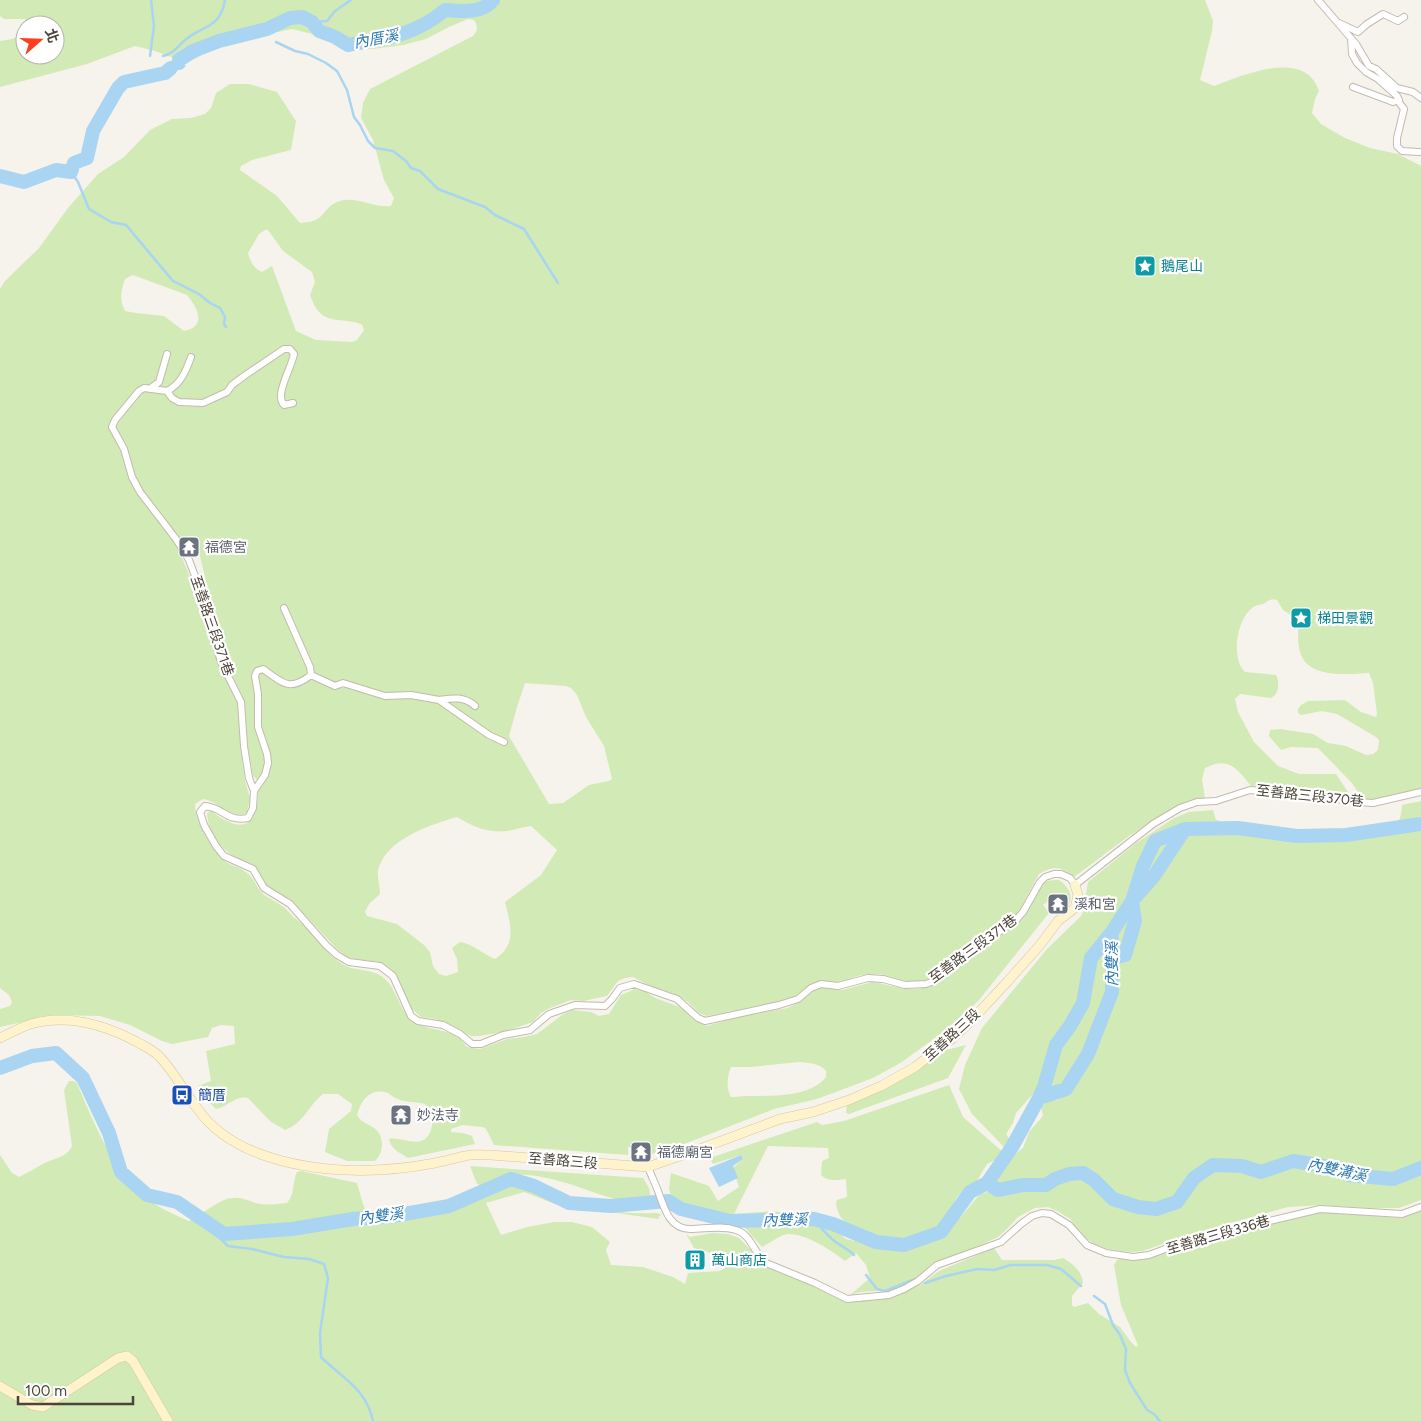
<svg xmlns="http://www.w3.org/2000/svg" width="1421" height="1421" font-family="Figtree,'Noto Sans TC',sans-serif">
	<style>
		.green { fill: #d2eab5; fill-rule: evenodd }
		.water { fill: #a9d4f2 }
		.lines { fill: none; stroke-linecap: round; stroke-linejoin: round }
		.stream { stroke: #a9d4f2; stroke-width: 2.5 }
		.river { stroke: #a9d4f2; stroke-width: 14 }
		.street-casing { stroke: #c2bbae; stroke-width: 8 }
		.secondary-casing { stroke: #d6c79b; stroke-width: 10 }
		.street { stroke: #fff; stroke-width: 6 }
		.secondary { stroke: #fff3cd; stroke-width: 9 }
		.labels { text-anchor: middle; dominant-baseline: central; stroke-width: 4.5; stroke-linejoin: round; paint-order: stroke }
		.culture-label { font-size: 14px; fill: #0d838f; stroke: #fff; text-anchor: start }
		.worship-label { font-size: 14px; fill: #5b616d; stroke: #fff; text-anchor: start }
		.street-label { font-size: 14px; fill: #4b4439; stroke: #fff }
		.transit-label { font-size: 14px; fill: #164399; stroke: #fff; text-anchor: start }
		.water-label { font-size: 15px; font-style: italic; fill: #2e7ab2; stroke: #fff }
	</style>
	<rect width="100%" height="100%" fill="#f6f3ec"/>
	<path class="green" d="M0,0h1205l8,21 -1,10 -12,49 14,6c30,-11 91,-38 105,5l-4,8 -3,14 9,11 24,14 25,10 28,6 23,12v623l-38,10 -19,1 -13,-18 -33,-34 -27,-1 -10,3 -12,-14 1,-6 10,-1 33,5 15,9 18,3 20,9 7,-1 5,-4 1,-10 -3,-3 -39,-23 -15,-3 -21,4 -3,-2v-4l3,-4 7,-4 37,-1 16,12 15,5 1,-3 -4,-31 -4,-10c-20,1 -58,6 -68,-18 -4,-10 -3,-23 -2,-35l-16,-10 -6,-10c-7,-2 -9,1 -14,4 -3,1 -6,1 -8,2 -18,10 -25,52 -10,66l31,3c4,8 3,19 -5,23l-31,-4 -5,5 3,13 16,30 24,24 21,8h37l16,24 -42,-8 -59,-4c-14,-18 -23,-30 -46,-18l-3,11 3,19c-50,12 -90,50 -131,79 -12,-10 -21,-12 -35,-3l-24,44 -53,36 -28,23 -15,5 -25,-2 -13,-6 -20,1 -22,7 -19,-1 -9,3 -16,12 -9,4 -79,16 -8,-3 -11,-11 -14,-8 -26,-9 -15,-8 -8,1 -7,3 -11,15 -24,5 -12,-1 -21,8 -9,5 -8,9 -27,9 -26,5h-9l-35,-17 -15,-2 -9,-8 -20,-39 -12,-8 -22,-2 -10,-3 -10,-7 -48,-51c-8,-3 -18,-7 -24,-13 -4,-4 -5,-9 -9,-13 -22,-18 -48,-26 -50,-60l4,-2c7,5 15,11 24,13 23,6 24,-27 23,-43l-5,-5 -6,-34 -2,-35 -3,-12 -16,-32 -29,-119c-5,-6 -9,-7 -16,-3l-2,9 24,59 6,26 14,36 16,36 2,44 4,30 5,17 -3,15c-17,7 -28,-12 -44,-14l-8,5c-1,14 17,44 26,54 8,8 18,8 26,15 7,5 10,15 16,21 6,5 13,7 19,12 5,3 9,9 14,13 5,4 10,8 14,12 11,11 19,25 32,33 13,8 30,4 42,14 14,12 15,34 30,44 19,11 38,4 53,25l13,2 27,-10 17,-2 13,-3 25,-19 10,-5 19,2 8,4 10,-2 12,-19 14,-6 11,3 9,6 25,9 15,14 12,5 30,-9 51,-9 11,-6 16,-12 10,-3 17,3 31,-8 33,7h12l12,-3 18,-11 74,-55c9,-10 11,-29 21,-37 4,-3 11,-3 16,-3 10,7 15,15 9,27l-12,-12 -13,10 6,8 -70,87 -21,21 -56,41 -29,16 -56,21 -43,10 -95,37 -20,7 -11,1 1,-5 -21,-2v8l-134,-10 -8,-16 -3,-2 -21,-2 -11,4v3l12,1 9,3 3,8 -67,14c-7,-5 -18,-9 -19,-19 14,-3 34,13 42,-9 3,-10 0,-18 -6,-26 -7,-2 -22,-2 -27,-5 -4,-1 -7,-4 -10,-6 -18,-6 -27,8 -31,22 7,13 23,8 25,28 0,7 -2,13 -7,18h-28l-22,-9 4,-23 22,-18 1,-7 -14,-10h-15c-15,12 -18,28 -38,36l-15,-9 -22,-23c-13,-3 -20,9 -32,11l-7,-7 -11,-16 13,-5 -5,-30 29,-7 -1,-18 -13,-1 -9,3 -4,9 -36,7 -10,-3 -32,-16 -30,-9 -46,-1 -54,12v-18l10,-3 2,-4 -3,-7 -9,-7v-699l5,-8 34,-33 29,-40 30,-34 26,-17 26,-27 22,-11 19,-1 14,-4 6,-6 5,-15 14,-9h19l28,8 19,29 -5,29 -39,10 -11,6 -1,4 37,26 23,27c7,-1 14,-1 19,-5 8,-7 10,-14 21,-17 17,-5 33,7 51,5l3,-8 -10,-18 -11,-40 -12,-22 2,-15 7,-14 103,-53c5,-5 5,-10 1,-16l-6,-1 -19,8 -23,12 -23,6 -30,4h-25l-24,-12 -32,-8 -75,16 -20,13 -14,5 -9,-5 -19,-7 -20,-5 -48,18 -87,23v-46l12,-2 13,-6v22h30v-30h-28l-2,-6h-21l-4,-3zM265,230h3l15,21 29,21 3,10 -5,13c8,22 15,24 37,26 6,1 10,1 15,4l2,5 -7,10 -5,2 -36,-2 -20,-9 -24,-65 -10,6c-8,-3 -12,-11 -14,-19l11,-19zM133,275l54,20c11,13 20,32 -3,36l-20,-15 -28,-3 -11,-2c-6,-12 -4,-20 0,-32zM525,683l41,3 5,2 6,7 9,22 18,29 8,33 -3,2 -20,4 -26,18 -14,1 -40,-68 8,-29zM457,817c17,10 30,16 50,14 8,-1 16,-4 24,-5l26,24 -16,25 -36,27c5,21 13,43 -10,57 -12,-5 -22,-15 -35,-17l-8,6 5,11 1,13 -12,4 -7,-2 -6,-8 -3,-14 -6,-7 -27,-21 -30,-8 -2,-4 4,-8 11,-10c0,-7 -3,-17 -2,-24 8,-31 52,-45 79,-53zM799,1062c11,1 20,1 27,9v6c-19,24 -64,17 -91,20h-4c-5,-8 -4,-21 0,-30h20z
		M1421,801v399l-22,8h-32l-45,-3 -34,2 -97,27 -48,17 -13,1 -22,-3 -13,-5 -12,-7 -13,-18 -11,-7 -11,-5 -13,1 -17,9 -10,11 -10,9 -32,15 -33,11 -11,11 -13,8 -23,8 -25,2 -11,3 20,-17 -4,-13 -10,-12 -11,8c-14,-11 -40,-28 -58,-27 -7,1 -17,9 -25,13l-15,-17 -10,-9 -15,-3 -45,-15 -5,-5 -3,-9 2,-16 38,13 9,15 21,-14 -6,-19 10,-9 -2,-4 -28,9 -3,-6 107,-36 5,3 22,-4 105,-36 14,32 41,36 -3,4 -14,7 -12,20c-16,5 -20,16 -27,30l12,4 20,-24 11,-3 20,-34 12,-9 6,-16 14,-16 -2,-10 13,-8 3,2 10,-7 -2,-5h-17l-9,2 -7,5 -16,18 -3,10 -7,11 6,8 -7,6 -33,-34 -13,-25 6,-24 17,-37 65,-79 34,-33 2,-4 5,-30 47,-38 39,-26 15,-6 24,-2 3,10 38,10 132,1c13,-4 15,-12 16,-26zM768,1146l60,2 1,10 -7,3 -1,14c7,7 15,5 25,4l1,18 -10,3 -1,4c1,5 3,12 7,16 5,7 15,11 12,21l-9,-2 -22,-18 -8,-3 -43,-7 -39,3z
		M966,1045l-18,33 -99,36 -3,-1 1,-8 43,-19 56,-36z
		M69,1081h4l4,2c13,32 37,88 62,110 15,12 33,21 50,28 13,-6 31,-23 44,-23 9,-1 15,3 23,5 10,3 21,1 31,0 8,-9 5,-20 10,-31l4,-1 56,12 6,21 7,16 10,1c22,-3 46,-4 68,-10 26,-8 56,-27 84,-28 19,0 33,12 50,19 22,11 51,12 75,11l4,1 -3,5 -103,-15 -31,-12 -38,11 15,32 26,-8 27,-5h18l20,5 18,15 -4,8 5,15 32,2 30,10 12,7 3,-11 32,-2 10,-6 -24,-14 -12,-3 -8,-14 4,3 23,-4 15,1 11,4 12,12 8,14 87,36 45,-2 29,-13 19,-14 55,-23 8,12h52l9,-2c10,6 19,13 20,25l-11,13v9l2,2 14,-4 11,11 21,13 11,15 5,5 2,-2 -1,-2 -16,-38 -7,-40 3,-5 3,-1 22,1 48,-17 131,-31 80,6 20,-8v211h-1421v-266l12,18 7,4c8,-4 15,-8 22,-12 11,-7 25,-6 31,-19l-8,-56z
		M470,1166l173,12 6,10 2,11c-18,12 -65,-11 -85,-16 -17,-5 -38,-10 -56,-8 -11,2 -20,8 -30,10l-3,-1z"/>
	<path class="water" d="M741,1155l2,4 -10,7 5,12 -19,9 -10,-19z"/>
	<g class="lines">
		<path class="stream" d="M312,22l15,-1 8,-10 16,-11
			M276,42l19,9 13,3 18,9 11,8 10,19 7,27 6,8 8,16 7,7 18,3 13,10 5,7 9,3 18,18 47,18 10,8 29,14 34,54
			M150,56l4,-30 -3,-26
			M163,56c10,-2 14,-9 22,-16 18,-15 35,-11 40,-40
			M71,172l7,10 11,27 22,13 15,3 47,56 26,13 11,9 10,5 5,9 -1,7 2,3
			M198,1216l30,30 24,3 32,8 25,2 15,5 4,14 -8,55 1,24c21,21 45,31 52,64
			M814,1219c7,9 14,18 23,24 6,4 11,6 17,12
			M866,1275l11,14 8,2 30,-12
			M925,1283l21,-7 31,-7 17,1 17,-5h36l14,4 20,17
			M1094,1296l11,8 8,21 7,10 6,14 -1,21 5,13 17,27 7,4 6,7"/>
		<path class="river" d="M179,63v-3l14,-9 26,-10 48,-12 23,-11 12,-1 10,5 7,9 16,6 13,8c38,-7 66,-9 97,-35 15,1 38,4 48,-10
			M0,176l24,6 32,-12 15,2 3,-9 13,-5 6,-27 25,-43 6,-6 41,-9 6,-5
			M1113,958l12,-3 10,-34 -3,-20 22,-25 31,-47
			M0,1068l32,-12 24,-3 27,25 26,55 12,39 26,23 30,7 47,32 68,-5 61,-10 40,-3 56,-10 62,-27 23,7 35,17 42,3 57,-5 13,8 49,12 84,-2 19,5 43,18 28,3 37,-13 29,-40 17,-9 25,-36 27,-49 27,-9 22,-35 24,-62v-60l20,-31 11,-35 12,-25 30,-12 53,-1 59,8 49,-1 75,-11
			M1039,1098l5,-11 12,-42 14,-19 13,-23 8,-45 21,-26
			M987,1183l11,7 25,-5h23l9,-6 14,-5 14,-1 11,7 19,19 25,8 18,2 21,-7 17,-24 19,-13 29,1 19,6 32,-11 31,5 25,9 44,4 28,-11"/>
		<g class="street-casing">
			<path id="street" d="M1318,0l38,44 13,22 7,3 21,19 16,4 8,6
				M1339,23l19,9 9,-8 16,-10 15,7 6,-4
				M1351,38l1,16 5,9 9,9 12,7 19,17 2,4 -6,2 -40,-15
				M1398,101l6,8 -7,29v8l5,5 17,1
				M151,388l8,-6 8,-28
				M167,391c14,-7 19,-20 24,-34
				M293,403l-9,2c-10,-10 8,-38 10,-51l-4,-5h-6l-40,27 -12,9 -5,7 -24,11 -24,-1 -7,-4 -5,-7 -23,-3 -5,3 -24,29 -3,7 12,22 8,28 8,15 36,47 13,21 9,24 23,78 20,40 3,44 5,32 5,13 -1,17 -5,10c-23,4 -23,-10 -43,-12l-5,6 4,13 12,21 8,10 29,13 11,19 26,16 36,41 11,10 12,7 31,4 13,10 18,40 7,5 25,4 17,9 12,10h9l22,-9 27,-5 19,-16 26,-9 30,1 7,-7 8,-11 14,-4 43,15 21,19 7,3 74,-16 19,-6 13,-11 10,-4 17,2 30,-8 15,1 22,6 21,-1 8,-3 35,-28 47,-33 7,-8 17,-30 5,-5 9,-3h7l9,4 5,7 78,-61 27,-16 17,-6 19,-1 34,-11 64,5 42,7 17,1 48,-11
				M284,608l26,59 1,8
				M439,700c14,-2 25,-4 36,6
				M254,791l11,-16 3,-12 -1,-9 -9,-27v-33l-3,-18 2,-5 6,-2c20,14 26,23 48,6l24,11 8,-3 42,13 26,-1 28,5 50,35 15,7
				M648,1167c3,8 7,16 10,24 6,16 11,38 32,38 15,0 32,-4 46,1 15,4 19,25 30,33l49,20 32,16 42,-4 15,-6 14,-8 19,-16 64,-23 20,-18 11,-8 10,-3 9,1 18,11 18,20 19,8 27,4 16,-2 40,-15 131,-31 82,5 19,-7"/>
		</g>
		<g class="secondary-casing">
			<path id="secondary" d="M0,1038c10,-5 21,-11 31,-14 36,-10 74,1 106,18 7,4 16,8 22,14 15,16 25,35 38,52 15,22 39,37 63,46 55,20 118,20 175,9 10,-2 20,-5 30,-7 8,-2 18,-1 26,-1l157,12 49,-17 83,-31 33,-7 36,-12 32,-14 34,-19 38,-29 15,-14 40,-43 32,-36 18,-24 17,-13 3,-13 -3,-10
				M0,1386l32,19 11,2 75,-49 9,-2 6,5 35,60"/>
		</g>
		<use href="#street" class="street"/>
		<use href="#secondary" class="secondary"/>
	</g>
	<defs>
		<g id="sight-square" transform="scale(1.125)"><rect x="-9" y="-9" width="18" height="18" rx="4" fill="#0f9aa8" stroke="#fff"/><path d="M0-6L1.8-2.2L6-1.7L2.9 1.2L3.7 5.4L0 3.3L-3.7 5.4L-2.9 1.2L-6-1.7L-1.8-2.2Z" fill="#fff"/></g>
		<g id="temple-square" transform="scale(1.125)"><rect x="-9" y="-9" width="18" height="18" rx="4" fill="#6b7280" stroke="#fff"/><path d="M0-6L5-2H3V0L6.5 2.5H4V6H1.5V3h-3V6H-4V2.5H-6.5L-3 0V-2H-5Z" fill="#fff"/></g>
		<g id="bus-square" transform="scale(1.125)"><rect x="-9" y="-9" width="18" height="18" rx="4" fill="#1a4fb4" stroke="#fff"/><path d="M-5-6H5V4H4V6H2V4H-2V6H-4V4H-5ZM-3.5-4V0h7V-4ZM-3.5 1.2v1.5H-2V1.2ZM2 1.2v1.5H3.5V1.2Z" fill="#fff"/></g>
		<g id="building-square" transform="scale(1.125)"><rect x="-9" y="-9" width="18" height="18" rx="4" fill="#0f9aa8" stroke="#fff"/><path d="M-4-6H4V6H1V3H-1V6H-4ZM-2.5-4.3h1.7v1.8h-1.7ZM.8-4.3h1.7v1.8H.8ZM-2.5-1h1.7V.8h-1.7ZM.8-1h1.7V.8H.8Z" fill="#fff"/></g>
	</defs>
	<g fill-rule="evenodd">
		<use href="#sight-square" x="1145" y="266"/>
		<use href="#temple-square" x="189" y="547"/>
		<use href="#sight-square" x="1301" y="618"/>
		<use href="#temple-square" x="1058" y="904"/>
		<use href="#bus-square" x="182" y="1095"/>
		<use href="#temple-square" x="401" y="1115"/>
		<use href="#temple-square" x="641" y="1152"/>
		<use href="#building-square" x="695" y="1260"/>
	</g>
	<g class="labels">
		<g class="culture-label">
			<text x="1161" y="266">鵝尾山</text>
			<text x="1317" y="618">梯田景觀</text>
			<text x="711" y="1260">萬山商店</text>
		</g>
		<g class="worship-label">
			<text x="205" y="547">福德宮</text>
			<text x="1074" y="904">溪和宮</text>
			<text x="417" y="1115">妙法寺</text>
			<text x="657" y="1152">福德廟宮</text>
		</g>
		<g class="street-label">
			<text transform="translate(212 626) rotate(71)">至善路三段371巷</text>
			<text transform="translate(1310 796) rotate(6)">至善路三段370巷</text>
			<text transform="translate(973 949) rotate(-36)">至善路三段371巷</text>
			<text transform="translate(952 1035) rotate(-42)">至善路三段</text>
			<text transform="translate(563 1161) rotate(5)">至善路三段</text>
			<text transform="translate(1218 1235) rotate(-16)">至善路三段336巷</text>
		</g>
		<g class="transit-label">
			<text x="198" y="1095">簡厝</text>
		</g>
		<g class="water-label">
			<text transform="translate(376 39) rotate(-10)">內厝溪</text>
			<text transform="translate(1112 964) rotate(-90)">內雙溪</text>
			<text transform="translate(1337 1170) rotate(12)">內雙溝溪</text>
			<text transform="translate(381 1216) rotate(-8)">內雙溪</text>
			<text transform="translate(785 1220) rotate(-1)">內雙溪</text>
		</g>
	</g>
	<g transform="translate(40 40) rotate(70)"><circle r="24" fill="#ffffff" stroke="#b7b4b0"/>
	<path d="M0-4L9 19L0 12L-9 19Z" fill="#fc3f1d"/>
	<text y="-8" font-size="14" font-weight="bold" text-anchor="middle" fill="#4b4439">北</text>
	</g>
	<path d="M18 1396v8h115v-8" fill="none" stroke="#4b4439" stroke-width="2.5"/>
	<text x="25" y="1396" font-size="15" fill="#4b4439" stroke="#ffffff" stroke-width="4" paint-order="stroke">100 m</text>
</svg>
